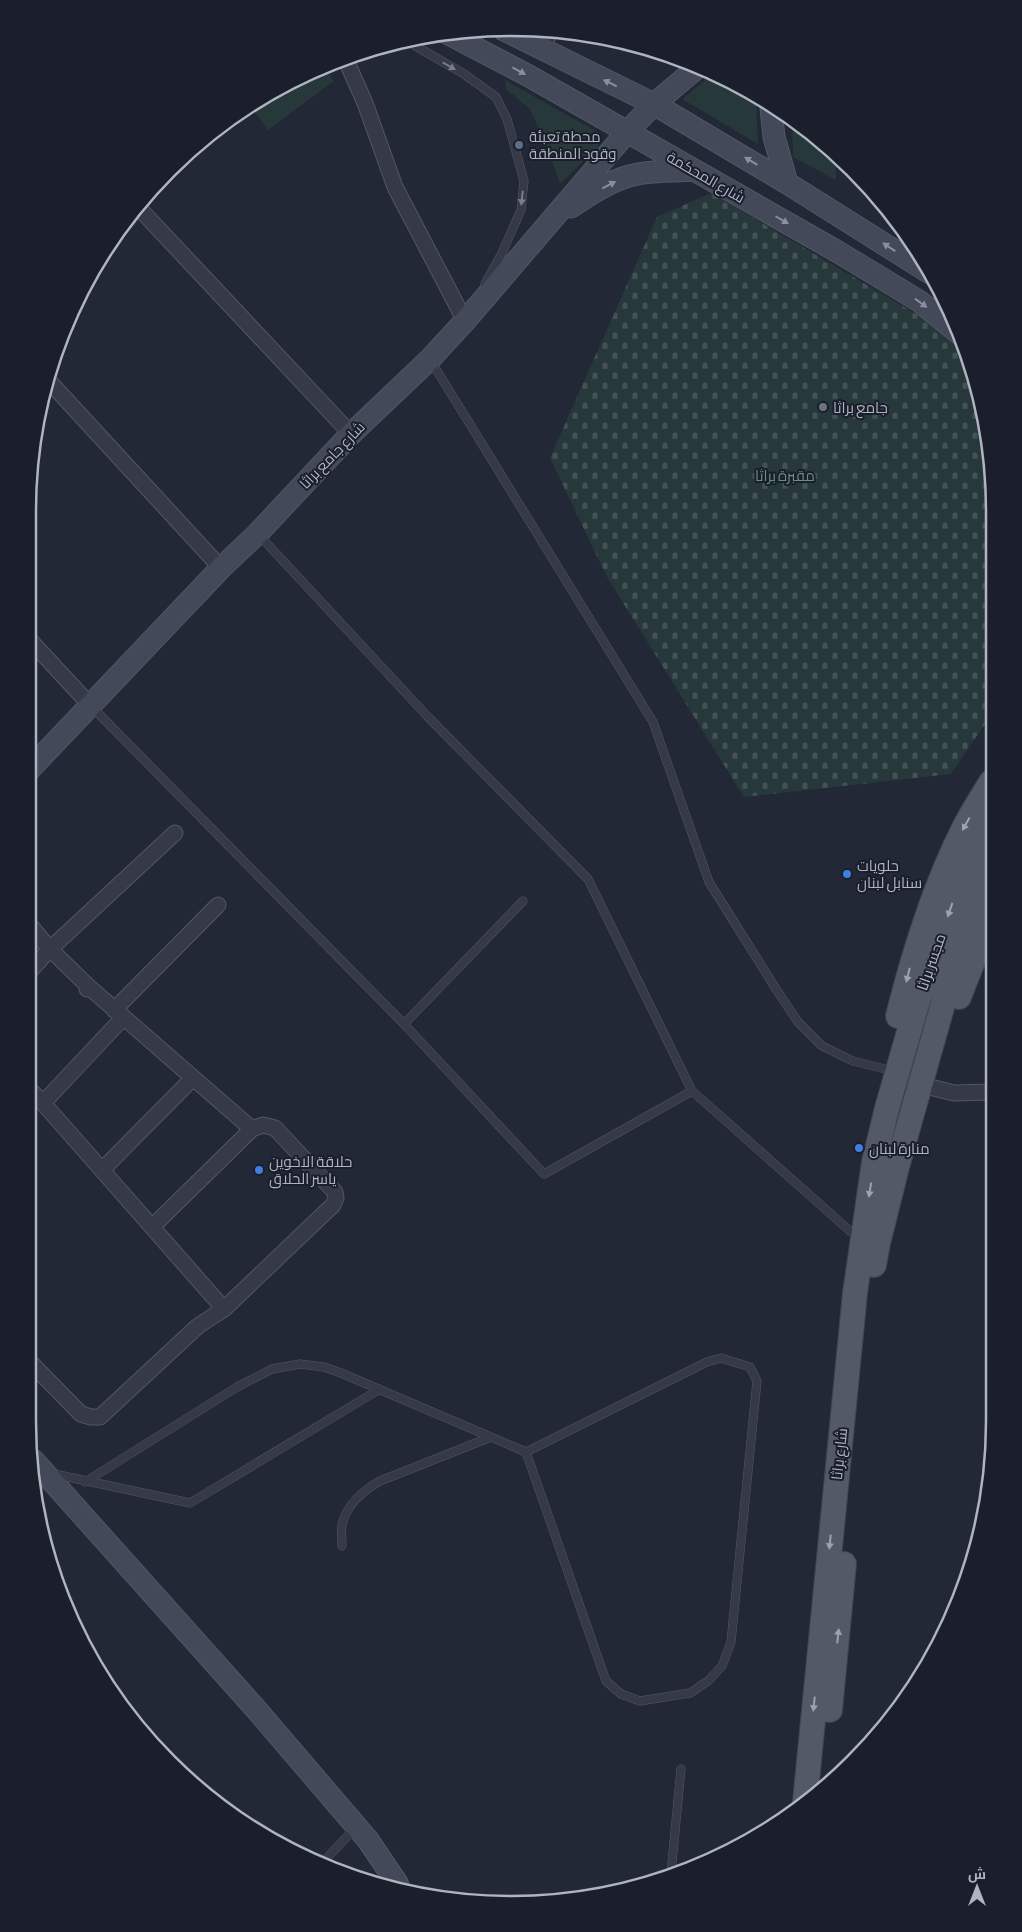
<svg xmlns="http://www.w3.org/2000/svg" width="1022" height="1932" font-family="'Asap Condensed',Cairo,sans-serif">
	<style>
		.grass { fill: #27383b }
		.cemetery { fill: url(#cemetery-stones) }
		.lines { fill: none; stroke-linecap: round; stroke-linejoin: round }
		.lane-casing { stroke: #525764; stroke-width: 9 }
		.street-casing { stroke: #525764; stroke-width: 17 }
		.secondary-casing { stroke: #525764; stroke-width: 23 }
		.primary-casing { stroke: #3e4350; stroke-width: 26 }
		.lane { stroke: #353a46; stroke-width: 8 }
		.street { stroke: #353a46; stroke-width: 15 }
		.secondary { stroke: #434959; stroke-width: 21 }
		.primary { stroke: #535966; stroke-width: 24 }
		.oneway { fill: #787d8b }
		.oneway2 { fill: #898f9e }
		.oneway3 { fill: #9da2b0 }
		.service-dot { fill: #5c6f8a; stroke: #1a1f2b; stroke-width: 2 }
		.worship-dot { fill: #6b7280; stroke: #1a1f2b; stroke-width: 2 }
		.shop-dot { fill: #3f7fe0; stroke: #1a1f2b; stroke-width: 2 }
		.labels { text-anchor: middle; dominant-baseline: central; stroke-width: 4; stroke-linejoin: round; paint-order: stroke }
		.poi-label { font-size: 15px; fill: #afb4c3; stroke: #1a1f2b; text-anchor: start }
		.street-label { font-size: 15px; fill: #afb4c3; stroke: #1a1f2b }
		.park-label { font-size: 15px; fill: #699177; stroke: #1a1f2b }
		.rim { fill: none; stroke: #afb4c3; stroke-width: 2.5 }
	</style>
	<defs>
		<pattern id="cemetery-stones" width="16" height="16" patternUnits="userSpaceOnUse" patternTransform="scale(1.25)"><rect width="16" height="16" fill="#27383b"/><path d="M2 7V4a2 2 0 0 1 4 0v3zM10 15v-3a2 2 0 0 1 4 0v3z" fill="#445256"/></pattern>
	</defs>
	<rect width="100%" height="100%" fill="#222835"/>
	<path class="grass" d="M578,34l58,10 21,8h-34z
		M324,68l10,13 -66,49 -18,-24 20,-14z
		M714,73l11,4 31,21 2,46 -76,-45z
		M505,80l89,50 7,8 -3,9 -38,37 -15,-43 -16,-33 -23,-19z
		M792,122l38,25 5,7 1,26 -43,-23z"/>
	<path class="cemetery" d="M711,193l229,135 26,28 24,92 1,267 -40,59 -207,23 -137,-220 -57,-119 107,-241z"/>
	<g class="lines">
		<g class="lane-casing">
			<path id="lane" d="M407,41l57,33 32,23 11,22 17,62 -3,29 -19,43 -17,31
				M431,361l222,361 56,160 67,107 22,33 24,24 31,15 32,8
				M259,535l170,183 159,161 104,212 167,148
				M91,706l313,318 140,150 148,-83
				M404,1024l119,-123
				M54,1474l136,29 190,-114
				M85,1482l152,-95 35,-18 28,-5 24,3 17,6 185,79 80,229 15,13 19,7 50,-8 18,-12 14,-15 9,-24 26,-261 -7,-14 -29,-9 -14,4 -181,90
				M342,1546c0,-7 -1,-15 0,-21 4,-20 22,-35 38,-44l111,-44
				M325,1860l31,-33
				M671,1873l10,-104"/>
		</g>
		<g class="street-casing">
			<path id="street" d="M541,49l10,-19
				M345,58l20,45 30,84 70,134
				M137,206l214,228
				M47,379l174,189
				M28,638l63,68
				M28,923l22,26 40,39 -3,1
				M28,973l22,-24 125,-116
				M90,988l162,141
				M114,1010l104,-105
				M930,1087l24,6 38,-1
				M28,1088l15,15 181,206
				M43,1103l80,-85
				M102,1170l91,-92
				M28,1360l53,54 10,3h9l98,-91 26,-17 109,-104 3,-7 -1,-6 -60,-64 -12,-3 -11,4 -100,98"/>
		</g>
		<g class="secondary-casing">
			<path id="secondary" d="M504,30l150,74 133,79 143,90
				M445,32l84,44 309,176 81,49 41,33
				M771,108l3,29 13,46
				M571,207c16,-11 34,-23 52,-29 21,-8 48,-6 71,-8
				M28,771l193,-203 36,-34 94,-100 79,-75 35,-38 162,-189 27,-28 44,-37
				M34,1461l221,247 101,118 12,14 29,43 2,6"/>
		</g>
		<g class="primary-casing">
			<path id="primary" d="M959,997l21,-54 12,-25
				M898,1016c16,-64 36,-129 66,-188 8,-16 18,-31 27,-46
				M874,1265l4,-22 19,-76 57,-202 27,-80 11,-20
				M830,1710l14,-146
				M805,1802l50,-509 19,-131 13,-54 30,-104 50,-140 25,-41"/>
		</g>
		<use href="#lane" class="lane"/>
		<use href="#street" class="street"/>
		<use href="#secondary" class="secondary"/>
		<use href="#primary" class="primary"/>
	</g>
	<defs><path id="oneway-solid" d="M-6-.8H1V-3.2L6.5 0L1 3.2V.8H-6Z" transform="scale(1.25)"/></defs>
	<g class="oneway">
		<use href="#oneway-solid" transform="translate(449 66) rotate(30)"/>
		<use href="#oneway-solid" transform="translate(522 198) rotate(96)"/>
	</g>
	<g class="oneway2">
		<use href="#oneway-solid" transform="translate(519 71) rotate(28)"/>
		<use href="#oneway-solid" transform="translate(610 83) rotate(-154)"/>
		<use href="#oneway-solid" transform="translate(751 161) rotate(-149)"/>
		<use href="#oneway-solid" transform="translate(609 185) rotate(-27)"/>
		<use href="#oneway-solid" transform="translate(782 220) rotate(30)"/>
		<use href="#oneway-solid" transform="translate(889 247) rotate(-147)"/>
		<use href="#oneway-solid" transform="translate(921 303) rotate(36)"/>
	</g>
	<g class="oneway3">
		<use href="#oneway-solid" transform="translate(966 824) rotate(119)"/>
		<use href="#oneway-solid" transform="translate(950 910) rotate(109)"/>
		<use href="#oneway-solid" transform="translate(908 975) rotate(104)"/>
		<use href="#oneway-solid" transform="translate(870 1190) rotate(99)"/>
		<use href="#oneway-solid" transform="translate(830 1542) rotate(96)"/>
		<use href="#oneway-solid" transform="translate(838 1636) rotate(-84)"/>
		<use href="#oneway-solid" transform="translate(814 1704) rotate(96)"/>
	</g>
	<circle class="service-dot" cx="519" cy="145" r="5"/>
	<circle class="worship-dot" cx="823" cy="407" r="5"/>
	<g class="shop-dot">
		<circle cx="847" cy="874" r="5"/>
		<circle cx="859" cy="1148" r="5"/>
		<circle cx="259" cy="1170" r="5"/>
	</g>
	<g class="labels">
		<g class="poi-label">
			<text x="529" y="136">محطة تعبئة<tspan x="529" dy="17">وقود المنطقة</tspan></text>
			<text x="833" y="407">جامع براثا</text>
			<text x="857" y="865">حلويات<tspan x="857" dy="17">سنابل لبنان</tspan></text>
			<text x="869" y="1148">منارة لبنان</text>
			<text x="269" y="1161">حلاقة الاخوين<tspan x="269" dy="17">ياسر الحلاق</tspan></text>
		</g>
		<g class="street-label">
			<text transform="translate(706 177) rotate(30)">شارع المحكمة</text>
			<text transform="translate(332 455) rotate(-46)">شارع جامع براثا</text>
			<text transform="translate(931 962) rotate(-71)">مجسر براثا</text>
			<text transform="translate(839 1454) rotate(-84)">شارع براثا</text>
		</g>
		<g class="park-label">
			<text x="785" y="475">مقبرة براثا</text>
		</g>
	</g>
	<path d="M0 0H1022V1932H0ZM511 36H511A475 475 0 0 1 986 511V1421A475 475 0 0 1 511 1896H511A475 475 0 0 1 36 1421V511A475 475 0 0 1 511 36Z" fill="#1a1f2b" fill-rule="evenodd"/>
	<path class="rim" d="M511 36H511A475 475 0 0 1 986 511V1421A475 475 0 0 1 511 1896H511A475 475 0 0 1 36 1421V511A475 475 0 0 1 511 36Z"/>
	<g transform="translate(977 1887)" stroke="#1a1f2b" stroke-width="4" paint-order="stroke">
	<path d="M0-4L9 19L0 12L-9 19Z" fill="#afb4c3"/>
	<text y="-8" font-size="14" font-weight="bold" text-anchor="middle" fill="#afb4c3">ش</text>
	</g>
</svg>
